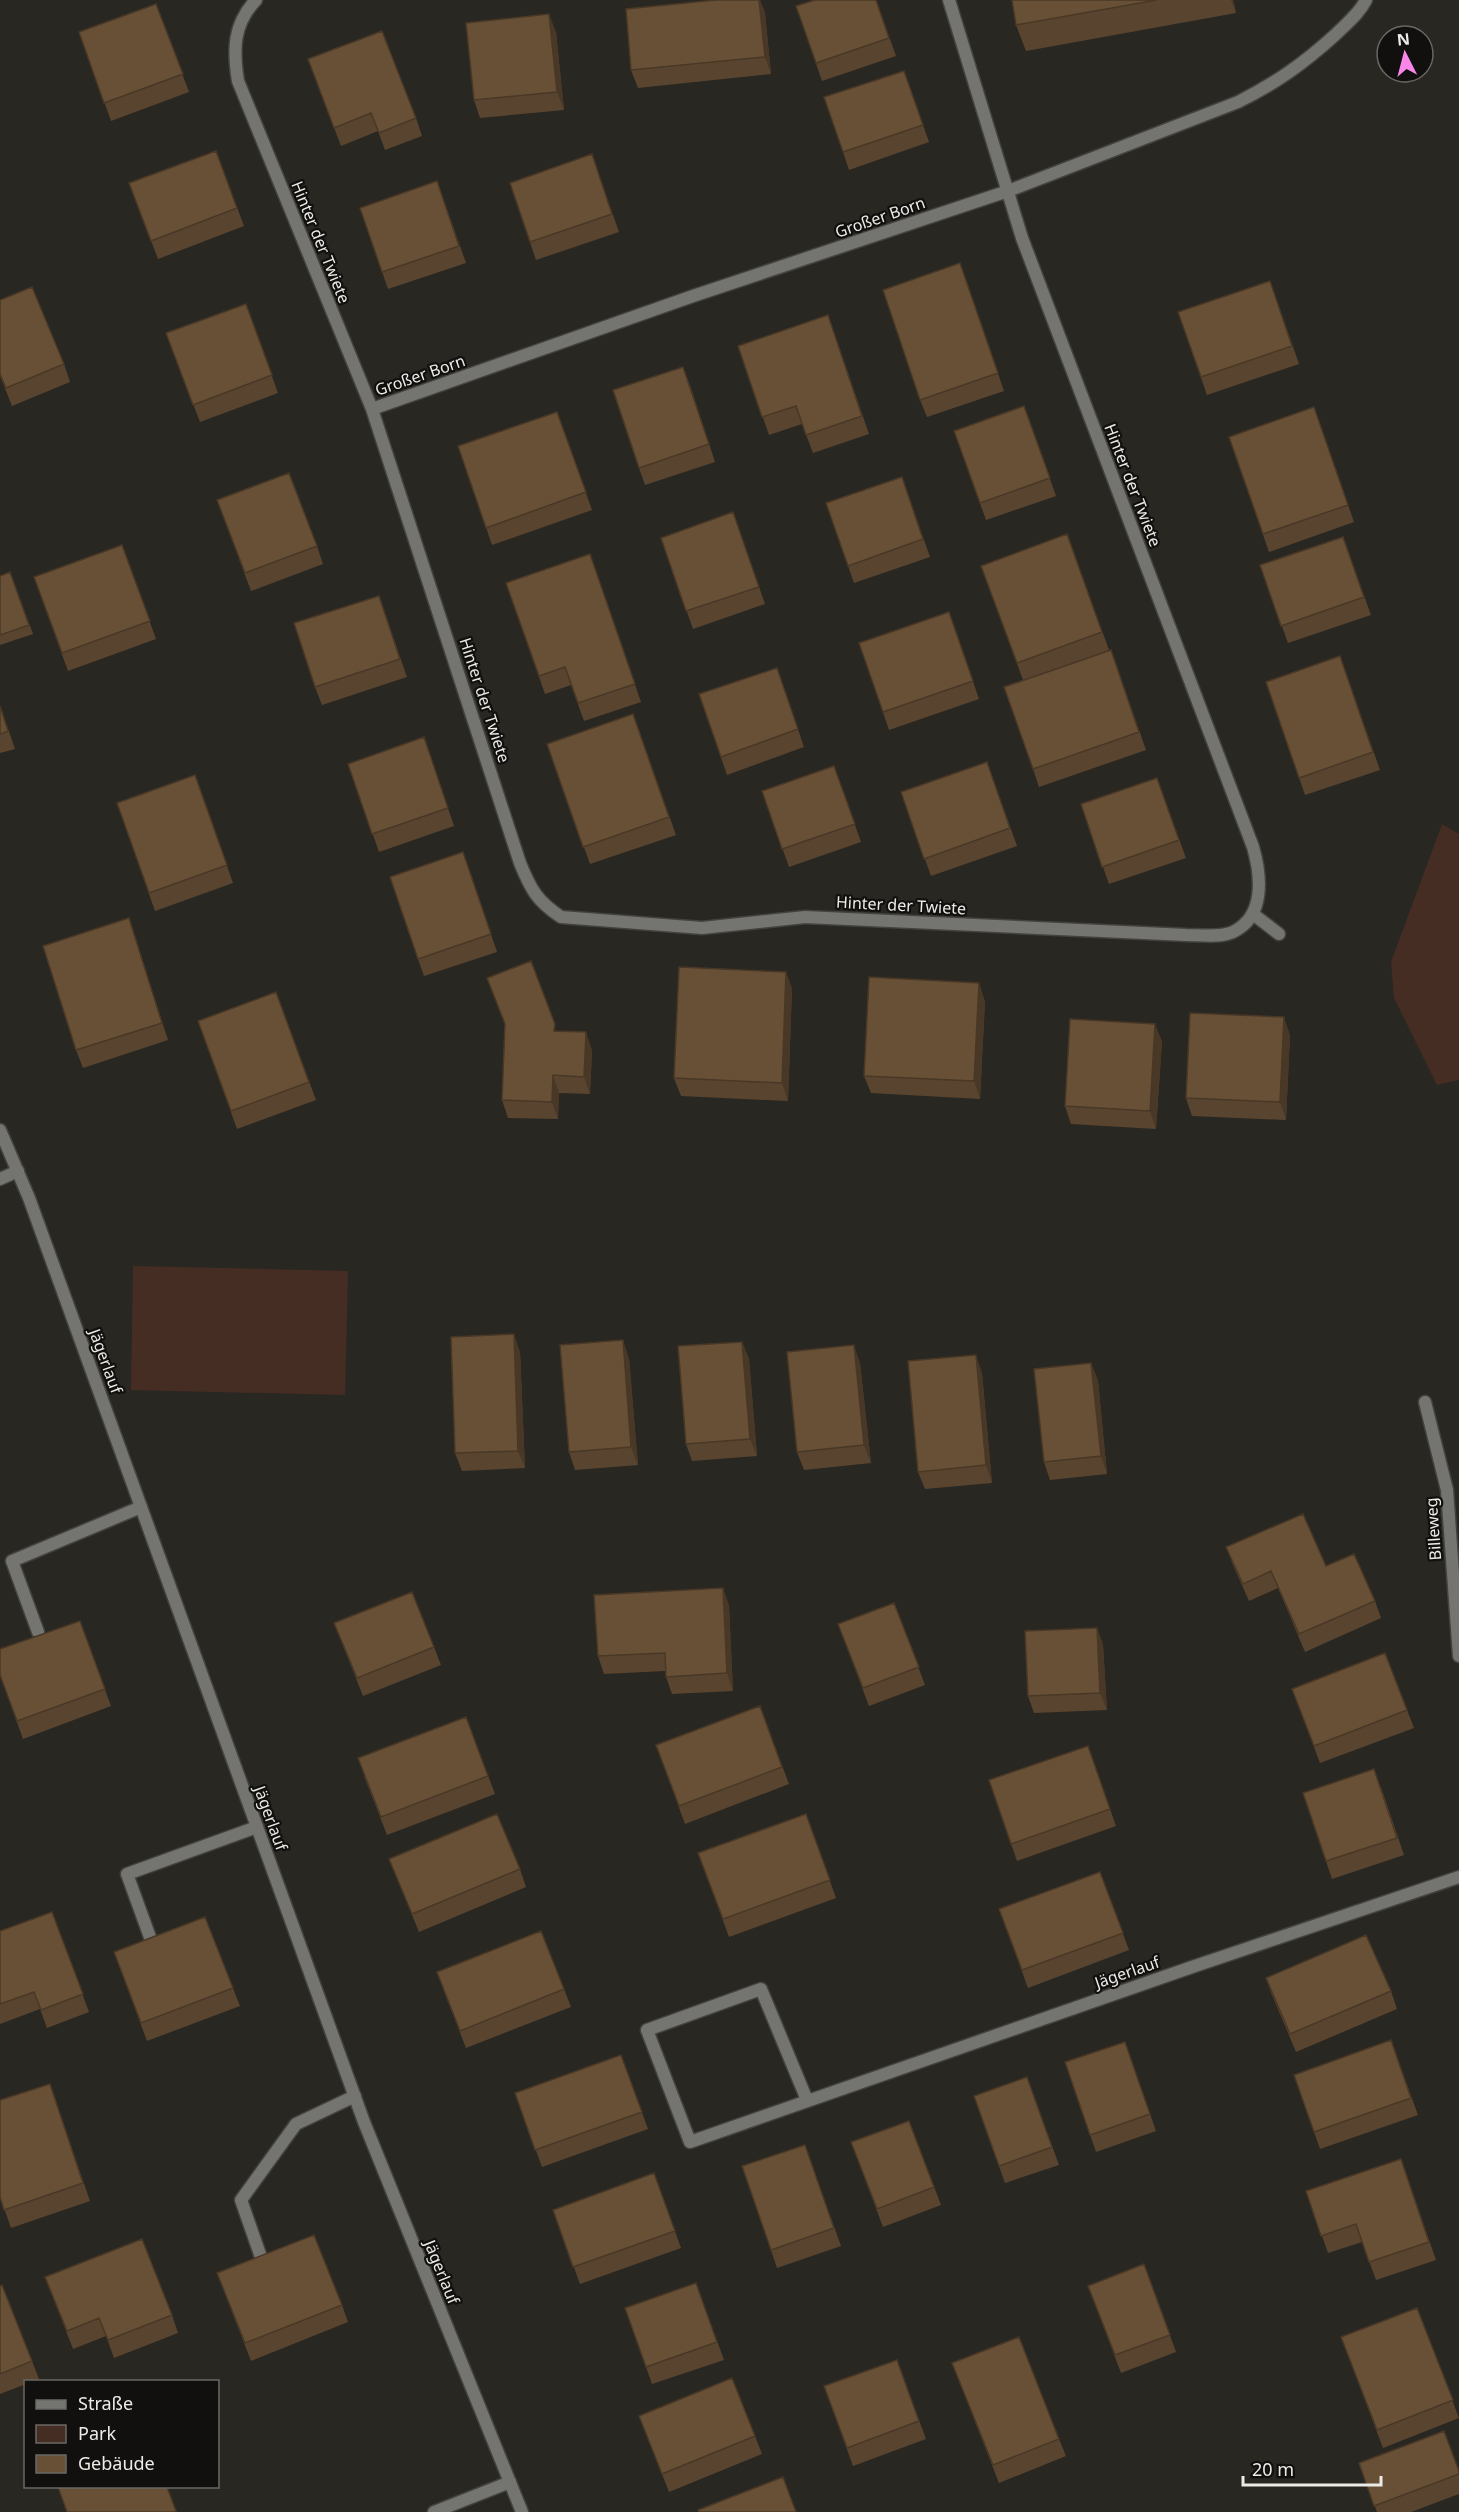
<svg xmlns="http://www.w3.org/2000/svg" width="1459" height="2512" font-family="'Noto Sans',sans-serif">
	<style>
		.green { fill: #452d24 }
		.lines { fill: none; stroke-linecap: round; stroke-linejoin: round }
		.lane-casing { stroke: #44423e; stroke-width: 15 }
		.street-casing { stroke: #44423e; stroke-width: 15 }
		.lane { stroke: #747471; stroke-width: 12 }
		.street { stroke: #747471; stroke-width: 12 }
		.wall { fill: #59452f }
		.shaded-wall { fill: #493826 }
		.building { fill: #685037; stroke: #493826; stroke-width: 1.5 }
		.labels { text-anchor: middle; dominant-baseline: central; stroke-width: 4.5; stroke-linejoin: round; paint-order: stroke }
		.street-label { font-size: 16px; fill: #ecebe7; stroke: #11100e }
	</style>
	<rect width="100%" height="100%" fill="#292722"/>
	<path class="green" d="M1442,824l17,10v246l-22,5 -43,-87 -3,-36z
		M133,1266l215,5 -3,124 -214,-5z"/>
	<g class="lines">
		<g class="lane-casing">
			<path id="lane" d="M1253,914l26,20
				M0,1179l18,-8
				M38,1632l-26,-71 129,-54
				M151,1940l-24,-66 130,-47
				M262,2260l-21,-60 55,-76 59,-28
				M434,2512l76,-30"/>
		</g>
		<g class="street-casing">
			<path id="street" d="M256,0c-23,24 -23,50 -18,81l134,328 148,454c11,27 17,38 41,54l141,11 103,-11 381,18c14,0 34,3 47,-3 33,-16 28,-57 20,-85l-231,-609 -73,-238
				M372,409l321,-113 315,-105 230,-89c38,-19 65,-38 97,-67 11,-11 24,-21 31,-35
				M0,1130l29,68 335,924 158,390
				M1425,1402l22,88 12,166
				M807,2100l-46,-111 -114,41 43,112 502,-175 267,-90"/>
		</g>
		<use href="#lane" class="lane"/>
		<use href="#street" class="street"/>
	</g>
	<path class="wall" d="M716,0h44l5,13 6,61 -133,14 -7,-18z
		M876,0l20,56 -74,25 -26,-75z
		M1012,0h221l3,13 -210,38 -10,-26z
		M156,4l33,88 -78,29 -32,-89z
		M556,32l8,78 -84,8 -6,-18z
		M308,59l108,59 6,18 -37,14 -7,-19 -37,15z
		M904,71l25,71 -80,28 -6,-18z
		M216,151l28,75 -86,33 -29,-76z
		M598,172l21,60 -83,28 -26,-77z
		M437,181l29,82 -78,26 -28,-81z
		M966,281l38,110 -77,26 -7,-17z
		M1270,281l29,83 -92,31 -29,-83z
		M0,300l64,64 6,18 -58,24 -12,-30z
		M246,304l32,89 -78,29 -34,-89z
		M828,315l41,119 -56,19 -11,-29 -33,11 -31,-89z
		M690,385l25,77 -70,23 -6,-17z
		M1024,406l32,90 -70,24 -32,-89z
		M1314,407l40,115 -85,30 -40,-115z
		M557,412l35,98 -100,35 -34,-99z
		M902,477l28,80 -76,26 -28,-80z
		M217,500l100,46 6,18 -72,27z
		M733,512l32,92 -72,25 -32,-91z
		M1067,534l42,116 -54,20 56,-20 35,100 -107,37 -6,-18 -10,-89 -42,-114z
		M1343,537l28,78 -83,28 -28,-78z
		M122,545l34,94 -88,32 -34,-94z
		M590,554l51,148 -57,19 -13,-36 -26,9 -39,-111z
		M10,572l23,62 -33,11v-69z
		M949,612l30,87 -90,31 -30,-87z
		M385,614l22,63 -85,28 -7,-18z
		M1340,656l40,114 -75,25 -39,-113z
		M777,668l27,79 -77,28 -28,-81z
		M0,705l15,44 -15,4z
		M633,714l43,121 -86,29 -43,-120z
		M424,737l30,89 -75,26 -31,-88z
		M987,762l30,84 -86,30 -30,-84z
		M834,766l27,76 -72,25 -27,-76z
		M195,775l38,108 -78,28 -38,-108z
		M1157,778l29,80 -77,26 -28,-80z
		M463,852l34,100 -73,24 -6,-17z
		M129,918l39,122 -85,28 -7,-18z
		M786,972l6,17 -4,112 -107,-5 -7,-18z
		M276,992l40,108 -79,29 -39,-108z
		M985,1001l-5,98 -109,-6 -7,-17z
		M558,1031l34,19 -2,44 -31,-1 -1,26 -50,-1 -6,-18z
		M1290,1035l-4,85 -94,-4 -6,-18z
		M1162,1041l-6,88 -85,-5 -6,-18z
		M742,1342l7,17 8,97 -65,5 -6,-17z
		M520,1352l5,116 -63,3 -7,-18z
		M629,1358l9,107 -63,5 -6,-18z
		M860,1363l11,100 -67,7 -7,-18z
		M1091,1363l7,18 9,93 -57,6 -6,-18z
		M982,1373l10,110 -67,6 -7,-17z
		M1226,1547l100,19 49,35 6,17 -76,34 -27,-64 -29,13 -16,-36z
		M723,1588l6,18 4,85 -61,3 -6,-17 -1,-6 -61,3 -6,-18z
		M894,1603l31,82 -56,21 -31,-82z
		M80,1621l31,85 -88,33 -23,-64z
		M334,1623l100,24 7,18 -78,31z
		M1097,1628l6,17 4,65 -73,3 -6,-17z
		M1385,1653l29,75 -94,35 -28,-74z
		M760,1706l29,78 -104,40 -29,-79z
		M466,1717l29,77 -108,41 -23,-59z
		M1088,1746l28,80 -99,35 -28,-81z
		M1381,1787l23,68 -72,24 -6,-18z
		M806,1814l30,84 -107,39 -31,-84z
		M389,1859l131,10 6,18 -107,45z
		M1100,1872l29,78 -101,38 -29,-79z
		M52,1912l37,100 -42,16 -7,-19 -40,15v-93z
		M205,1917l35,89 -93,35 -33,-89z
		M1266,1978l125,13 6,18 -101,43 -24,-57z
		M443,1989h121l7,18 -105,41z
		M1391,2040l27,75 -98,34 -26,-74z
		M1125,2042l31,89 -60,21 -31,-90z
		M621,2055l27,74 -106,38 -27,-74z
		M1027,2077l32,88 -54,18 -31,-87z
		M50,2084l40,117 -79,27 -11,-31z
		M909,2121l32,84 -58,22 -32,-85z
		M805,2145l36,101 -64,22 -35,-102z
		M1401,2159l35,101 -60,20 -14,-38 -34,11 -22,-62z
		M654,2173l27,75 -101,36 -27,-74z
		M1144,2264l32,88 -55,21 -33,-87z
		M217,2273l125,32 6,17 -97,39z
		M45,2277l127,38 6,18 -64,25 -8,-22 -33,13z
		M696,2283l28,77 -72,24 -27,-76z
		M0,2286l32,75 7,18 -7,3h-6v2l-26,10z
		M1417,2308l42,110 -76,30 -42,-111z
		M897,2360l29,79 -73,27 -29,-80z
		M952,2363l107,76 7,17 -67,27z
		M639,2416l116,20 7,18 -93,38z
		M1359,2463l100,8v23l-48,18h-34z"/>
	<path class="shaded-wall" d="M759,0h1l5,13 6,61 -6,-17z
		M1231,0h2l3,13z
		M549,14l7,18 8,78 -7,-18z
		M683,367l7,18 25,77 -6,-18z
		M129,918l6,18 33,104 -6,-17z
		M786,972l6,17 -4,112 -6,-18z
		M979,983l6,18 -5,98 -6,-18z
		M1284,1017l6,18 -4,85 -6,-18z
		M1155,1024l7,17 -6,88 -6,-18z
		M586,1032l6,18 -2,44 -6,-17z
		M553,1075l6,18 -1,26 -6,-17z
		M514,1334l6,18 5,116 -7,-17z
		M623,1340l6,18 9,107 -7,-18z
		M742,1342l7,17 8,97 -7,-17z
		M854,1345l6,18 11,100 -7,-18z
		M976,1355l6,18 10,110 -6,-18z
		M1091,1363l7,18 9,93 -6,-18z
		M723,1588l6,18 4,85 -6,-18z
		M1097,1628l6,17 4,65 -7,-17z"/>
	<path class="building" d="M716,0h43l6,57 -134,13 -5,-61z
		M815,0h61l13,38 -73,25 -20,-57z
		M1012,0h145l-141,25z
		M156,4l27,70 -79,29 -25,-71z
		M549,14l8,78 -83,8 -8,-77z
		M382,31l34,87 -37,15 -8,-20 -37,15 -26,-69z
		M904,71l19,54 -80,27 -19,-55z
		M216,151l21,57 -86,33 -22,-58z
		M592,154l20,60 -82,28 -20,-59z
		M437,181l22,65 -77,26 -22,-64z
		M960,263l38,110 -78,27 -37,-110z
		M1270,281l22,65 -91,31 -23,-65z
		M32,287l32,77 -58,24 -6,-14v-74z
		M246,304l26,71 -79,30 -27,-72z
		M828,315l34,101 -56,19 -10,-29 -34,11 -24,-71z
		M683,367l26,77 -70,24 -26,-78z
		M1024,406l26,72 -70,25 -26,-72z
		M1314,407l34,98 -85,29 -34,-97z
		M557,412l29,80 -100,36 -28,-82z
		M289,473l28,73 -72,27 -28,-73z
		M902,477l21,62 -75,27 -22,-63z
		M733,512l26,75 -73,24 -25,-73z
		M1067,534l35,98 -85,31 -36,-97z
		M1343,537l21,60 -83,29 -21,-61z
		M122,545l28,76 -88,32 -28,-76z
		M590,554l45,130 -57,19 -13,-36 -26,9 -33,-93z
		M10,572l19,53 -29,10v-59z
		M379,596l21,63 -85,28 -21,-64z
		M949,612l24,69 -90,31 -24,-69z
		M1111,650l28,82 -106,37 -29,-82z
		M1340,656l33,96 -74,26 -33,-96z
		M777,668l21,61 -77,28 -22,-63z
		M0,706l8,25 -8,3z
		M633,714l36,103 -86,30 -36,-103z
		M424,737l24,71 -76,26 -24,-70z
		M987,762l23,66 -86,31 -23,-67z
		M834,766l21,58 -73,25 -20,-58z
		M195,775l32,90 -78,28 -32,-90z
		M1157,778l22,62 -77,27 -21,-63z
		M463,852l28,82 -73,25 -28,-82z
		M129,918l33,105 -86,27 -33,-104z
		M531,961l24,63 -1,7 32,1 -2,45 -31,-2 -1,27 -50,-2 3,-76 -18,-46z
		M679,967l107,5 -4,111 -108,-5z
		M869,977l110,6 -5,98 -110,-5z
		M276,992l33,90 -78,29 -33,-90z
		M1190,1013l94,4 -4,85 -94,-4z
		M1070,1019l85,5 -5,87 -85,-5z
		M514,1334l4,117 -63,2 -4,-116z
		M623,1340l8,107 -62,5 -9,-107z
		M742,1342l8,97 -64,5 -8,-98z
		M854,1345l10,100 -67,7 -10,-100z
		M976,1355l10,110 -68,7 -10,-111z
		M1091,1363l10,93 -57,6 -10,-93z
		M1303,1514l23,52 28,-12 21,47 -76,33 -28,-63 -28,13 -17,-37z
		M723,1588l4,85 -61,4 -1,-24 -67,3 -4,-61z
		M412,1592l22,55 -77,31 -23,-55z
		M894,1603l25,64 -56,21 -25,-64z
		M80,1621l25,68 -88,32 -17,-46v-26z
		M1097,1628l3,65 -72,3 -3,-65z
		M1385,1653l22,57 -93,36 -22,-57z
		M760,1706l22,61 -103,39 -23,-61z
		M466,1717l22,59 -107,41 -23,-59z
		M1088,1746l22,63 -99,35 -22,-64z
		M1374,1769l23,69 -71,23 -23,-68z
		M497,1814l23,55 -108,45 -23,-55z
		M806,1814l24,66 -107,39 -25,-66z
		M1100,1872l23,61 -101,37 -23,-61z
		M52,1912l31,82 -42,16 -7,-18 -34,12v-73z
		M205,1917l28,71 -92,35 -27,-71z
		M541,1931l23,58 -104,42 -23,-59z
		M1366,1935l25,56 -101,43 -24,-56z
		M1391,2040l20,58 -97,34 -20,-57z
		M1125,2042l25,72 -60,21 -25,-73z
		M621,2055l21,57 -107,38 -20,-57z
		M1027,2077l25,70 -53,19 -25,-70z
		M50,2084l33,99 -79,27 -4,-13v-97z
		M909,2121l25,66 -57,22 -26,-67z
		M805,2145l29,83 -63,22 -29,-84z
		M1401,2159l28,83 -60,20 -13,-38 -35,12 -15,-45z
		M654,2173l21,58 -102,36 -20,-57z
		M314,2235l28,70 -97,38 -28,-70z
		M142,2239l30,76 -64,25 -9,-22 -32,13 -22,-54z
		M1144,2264l26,71 -55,20 -27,-69z
		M696,2283l21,59 -71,25 -21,-59z
		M2,2285l30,76 -32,13v-88z
		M1417,2308l36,92 -76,30 -36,-93z
		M1019,2337l40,102 -66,26 -41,-102z
		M897,2360l22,61 -72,27 -23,-62z
		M732,2378l23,58 -93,38 -23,-58z
		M1444,2431l15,40v3l-85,32 -15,-43z
		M783,2477l13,35h-97l-1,-2z
		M58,2487h109l9,24 -4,1h-105z"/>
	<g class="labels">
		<g class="street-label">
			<text transform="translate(880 217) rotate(-19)">Großer Born</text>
			<text transform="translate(321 242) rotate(68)">Hinter der Twiete</text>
			<text transform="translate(420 375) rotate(-19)">Großer Born</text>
			<text transform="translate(1133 485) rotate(69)">Hinter der Twiete</text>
			<text transform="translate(485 700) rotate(72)">Hinter der Twiete</text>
			<text transform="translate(901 905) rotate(3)">Hinter der Twiete</text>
			<text transform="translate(106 1361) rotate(70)">Jägerlauf</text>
			<text transform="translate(1433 1529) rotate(-94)">Billeweg</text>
			<text transform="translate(271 1818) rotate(70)">Jägerlauf</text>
			<text transform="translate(1127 1972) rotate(-19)">Jägerlauf</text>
			<text transform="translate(442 2272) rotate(68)">Jägerlauf</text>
		</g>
	</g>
	<rect x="24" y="2380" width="195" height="108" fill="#11100e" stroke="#696865" stroke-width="1.5"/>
	<rect x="36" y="2400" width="30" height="9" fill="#747471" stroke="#696865" stroke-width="1.5"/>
	<text x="78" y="2410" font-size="18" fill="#ecebe7">Straße</text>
	<rect x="36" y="2425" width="30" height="18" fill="#452d24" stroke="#696865" stroke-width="1.5"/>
	<text x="78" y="2440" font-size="18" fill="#ecebe7">Park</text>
	<rect x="36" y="2455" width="30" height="18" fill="#685037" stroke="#696865" stroke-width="1.5"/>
	<text x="78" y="2470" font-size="18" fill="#ecebe7">Gebäude</text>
	<g transform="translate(1405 54) rotate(354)"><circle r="28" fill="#11100e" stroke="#696865" stroke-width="1.5"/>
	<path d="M0-4.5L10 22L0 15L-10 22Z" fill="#f987e9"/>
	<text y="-9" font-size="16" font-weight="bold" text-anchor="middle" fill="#ecebe7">N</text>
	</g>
	<path d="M1243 2476v9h138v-9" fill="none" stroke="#ecebe7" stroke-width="3"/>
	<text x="1252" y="2476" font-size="18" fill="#ecebe7" stroke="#11100e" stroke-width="4.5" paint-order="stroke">20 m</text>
</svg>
